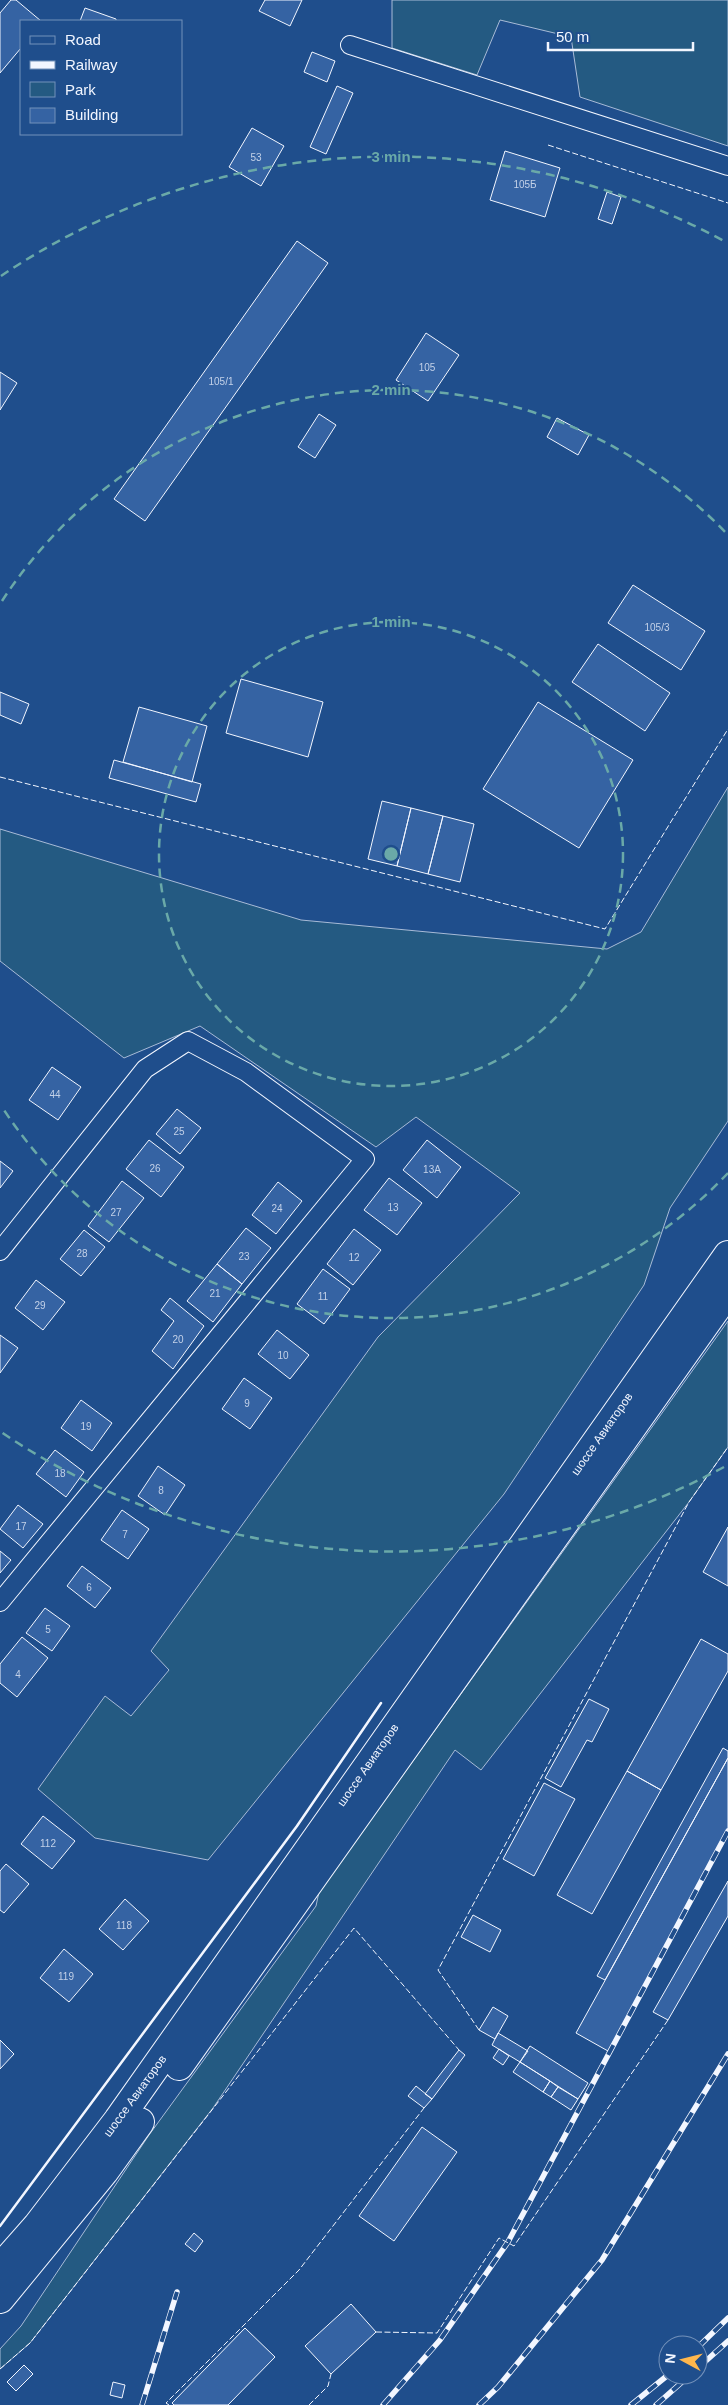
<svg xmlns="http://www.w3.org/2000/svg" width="728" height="2405" font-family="Arial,sans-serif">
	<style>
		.green { fill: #245a82; stroke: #a8bbd7 }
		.building { fill: #3563a3; stroke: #f2f6ff }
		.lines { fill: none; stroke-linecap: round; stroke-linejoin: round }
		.street-casing { stroke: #f2f6ff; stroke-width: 20 }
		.primary-casing { stroke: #f2f6ff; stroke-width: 30 }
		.street { stroke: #1f4e8c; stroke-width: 18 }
		.primary { stroke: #1f4e8c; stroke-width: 28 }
		.rail-casing { stroke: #f2f6ff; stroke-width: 5.5 }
		.rail { stroke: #1f4e8c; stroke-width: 4; stroke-dasharray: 11; stroke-linecap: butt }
		.fence { stroke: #f2f6ff; stroke-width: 1; stroke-dasharray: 6 2.5; stroke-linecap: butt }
		.wall { stroke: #f2f6ff; stroke-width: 2.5 }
		.ring { fill: none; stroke: #6aa9a8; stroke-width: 2.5; stroke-dasharray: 9 6 }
		.labels { text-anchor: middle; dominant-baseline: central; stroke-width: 4; stroke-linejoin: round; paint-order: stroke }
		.number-label { font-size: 10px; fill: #c3d1e8 }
		.street-label { font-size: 12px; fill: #f2f6ff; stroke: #1f4e8c }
		.centre { fill: #6aa9a8; stroke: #1f4e8c; stroke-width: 2.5 }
		.ring-label { font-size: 15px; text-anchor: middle; font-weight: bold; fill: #6aa9a8; stroke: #1f4e8c; stroke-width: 4; stroke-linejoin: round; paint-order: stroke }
	</style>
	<rect width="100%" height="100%" fill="#1f4e8c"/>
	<path class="green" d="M392,0h336v146l-148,-49 -9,-60 -71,-17 -23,55 -85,-27z
		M728,787v334l-58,87 -26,77 -140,209 -296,366 -113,-22 -57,-49 67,-93 26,20 38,-46 -18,-19 227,-314 142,-144 -104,-76 -40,30 -176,-121 -76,32 -124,-97v-132l301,91 306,29 34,-17z
		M728,1321v126l-39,55 -208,268 -26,-20 -242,358 -183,235 -30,26v-20l21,-23 128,-191 167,-229 3,-14z"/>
	<path class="building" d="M11,0h5l25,21h-20v27l-21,25v-60z
		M265,0h37l-12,26 -31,-15z
		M85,8l31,11v2h-36z
		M312,52l23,9 -8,21 -23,-10z
		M337,86l16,7 -27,61 -16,-7z
		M252,128l32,18 -23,40 -32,-19z
		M505,151l55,17 -15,49 -55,-17z
		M607,192l14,5 -9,27 -14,-5z
		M297,241l31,22 -183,258 -31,-22z
		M426,333l33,22 -31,46 -32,-21z
		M0,372l17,11 -17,27z
		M319,414l17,11 -21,33 -17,-11z
		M557,418l32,17 -11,20 -31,-18z
		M633,585l72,46 -24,39 -73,-47z
		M598,644l72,49 -25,38 -73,-49z
		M241,679l82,23 -15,55 -82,-24z
		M0,692l29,12 -8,20 -21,-9z
		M538,702l95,58 -54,88 -96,-59z
		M139,707l68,19 -15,56 -69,-20z
		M114,760l87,24 -5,18 -87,-24z
		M382,801l29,7 -14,58 -29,-7z
		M411,808l32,8 -15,58 -31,-8z
		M443,816l31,8 -14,58 -32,-8z
		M52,1067l29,20 -23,33 -29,-20z
		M177,1109l24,19 -21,26 -24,-20z
		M149,1140l35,27 -23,30 -35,-28z
		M427,1140l34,27 -24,31 -34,-28z
		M0,1161l13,10 -13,17z
		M389,1178l33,25 -25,32 -33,-25z
		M122,1181l22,17 -35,44 -21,-16z
		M278,1182l24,19 -26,33 -24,-19z
		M246,1228l25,20 -29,36 -25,-20z
		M354,1229l27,21 -28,35 -26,-21z
		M84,1230l21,17 -24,29 -21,-17z
		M217,1264l25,20 -29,38 -26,-21z
		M323,1269l27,20 -26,35 -27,-20z
		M36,1280l29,22 -22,28 -28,-22z
		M170,1298l34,28 -31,43 -21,-18 22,-30 -13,-11z
		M277,1330l32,25 -19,24 -32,-25z
		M0,1335l18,13 -18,25z
		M244,1378l28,20 -22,31 -28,-20z
		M81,1400l31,23 -20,28 -31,-23z
		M55,1450l29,22 -18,25 -30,-23z
		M158,1466l27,19 -20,30 -27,-19z
		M18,1505l25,19 -20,24 -23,-19z
		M122,1510l27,19 -21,30 -27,-19z
		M728,1527v59l-25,-14z
		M0,1551l11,9 -11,13z
		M82,1566l29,22 -16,20 -28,-22z
		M45,1608l25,18 -18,25 -26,-18z
		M22,1637l26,21 -31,39 -17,-14v-19z
		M701,1639l27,15v17l-67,119 -34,-19z
		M589,1699l20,10 -17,33 -5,-2 -26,47 -16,-9z
		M723,1748l5,3v7l-123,222 -8,-4z
		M728,1758v77l-120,216 -32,-18z
		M627,1771l34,19 -69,124 -35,-19z
		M544,1783l31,16 -41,77 -31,-17z
		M43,1816l32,25 -23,28 -31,-25z
		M6,1864l23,20 -25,29 -4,-3v-39z
		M728,1881v35l-60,104 -15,-8z
		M125,1899l24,22 -26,29 -24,-21z
		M473,1915l28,15 -11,22 -29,-15z
		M64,1949l29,25 -24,28 -29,-24z
		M493,2007l15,9 -13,23 -16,-9z
		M498,2033l30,18 -8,11 -28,-17z
		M0,2040l14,14 -14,15z
		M530,2046l58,37 -10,16 -58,-37z
		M499,2049l10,7 -6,9 -10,-7z
		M459,2050l6,5 -33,44 -7,-5z
		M520,2062l30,19 -7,11 -30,-20z
		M550,2081l8,6 -7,10 -8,-5z
		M416,2086l16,13 -8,9 -16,-12z
		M558,2087l20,12 -7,11 -20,-13z
		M422,2127l35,25 -63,89 -35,-25z
		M194,2233l9,8 -8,11 -10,-8z
		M351,2304l25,28 -45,42 -26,-28z
		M245,2328l30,29 -47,48h-54l-2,-2z
		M24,2365l9,9 -17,17 -9,-9z
		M113,2382l12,3 -3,13 -12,-3z"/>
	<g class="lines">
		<g class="street-casing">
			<path id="street" d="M350,45l378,121
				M0,1251l145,-182 43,-28 58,31 119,87 -365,443"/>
		</g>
		<g class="primary-casing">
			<path id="primary" d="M179,2066l549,-774
				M0,2268l37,-42 81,-106 610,-865
				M0,2299l104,-127 36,-50"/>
		</g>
		<use href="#street" class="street"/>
		<use href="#primary" class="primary"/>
		<g class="rail-casing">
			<path id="rail" d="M698,2347l30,-29
				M698,2368l30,-27
				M142,2405l35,-113
				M383,2405l57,-65 68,-98 220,-411
				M479,2405l19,-18 104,-127 126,-206
				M631,2405l37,-30
				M656,2405l34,-30"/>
		</g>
		<use href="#rail" class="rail"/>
		<path class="fence" d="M548,145l180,58
			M0,777l605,152 123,-200
			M479,2030l-41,-60 251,-468 39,-55
			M376,2332l61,1 62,-95 15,8 154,-226
			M0,2369l30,-26 324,-415 105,122
			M169,2405l-3,-2 133,-133 125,-162
			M309,2405l19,-19 3,-12"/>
		<path class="wall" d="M0,2226l297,-400 84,-123"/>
	</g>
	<g class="ring">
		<circle cx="391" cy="854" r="232"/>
		<path d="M728 1173A464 464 0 0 1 2 1107M2 601A464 464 0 0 1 728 535"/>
		<path d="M724 1467A697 697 0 0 1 1 1432M1 276A697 697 0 0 1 724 241"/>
	</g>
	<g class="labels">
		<g class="number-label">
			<text x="256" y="157">53</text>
			<text x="525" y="184">105Б</text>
			<text x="427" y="367">105</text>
			<text x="221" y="381">105/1</text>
			<text x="657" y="627">105/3</text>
			<text x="55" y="1094">44</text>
			<text x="179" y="1131">25</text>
			<text x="155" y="1168">26</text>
			<text x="432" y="1169">13А</text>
			<text x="393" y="1207">13</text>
			<text x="277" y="1208">24</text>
			<text x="116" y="1212">27</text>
			<text x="82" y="1253">28</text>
			<text x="244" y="1256">23</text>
			<text x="354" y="1257">12</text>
			<text x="215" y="1293">21</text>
			<text x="323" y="1296">11</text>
			<text x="40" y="1305">29</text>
			<text x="178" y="1339">20</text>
			<text x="283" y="1355">10</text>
			<text x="247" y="1403">9</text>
			<text x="86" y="1426">19</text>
			<text x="60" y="1473">18</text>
			<text x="161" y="1490">8</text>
			<text x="21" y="1526">17</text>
			<text x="125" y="1534">7</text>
			<text x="89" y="1587">6</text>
			<text x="48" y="1629">5</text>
			<text x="18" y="1674">4</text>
			<text x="48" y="1843">112</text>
			<text x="124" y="1925">118</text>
			<text x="66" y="1976">119</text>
		</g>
		<g class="street-label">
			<text transform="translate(602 1434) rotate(-55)">шоссе Авиаторов</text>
			<text transform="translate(368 1765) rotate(-55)">шоссе Авиаторов</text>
			<text transform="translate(135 2096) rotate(-54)">шоссе Авиаторов</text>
		</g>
	</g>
	<circle cx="391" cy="854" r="8" class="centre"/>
	<g class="ring-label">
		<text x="391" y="162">3 min</text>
		<text x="391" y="395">2 min</text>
		<text x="391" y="627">1 min</text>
	</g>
	<rect x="20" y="20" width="162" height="115" fill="#1f4e8c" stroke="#7391ba"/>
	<rect x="30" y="36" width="25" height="8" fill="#1f4e8c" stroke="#7391ba"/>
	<text x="65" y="45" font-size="15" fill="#f2f6ff">Road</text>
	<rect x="30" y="61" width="25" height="8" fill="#f2f6ff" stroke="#7391ba"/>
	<text x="65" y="70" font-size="15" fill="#f2f6ff">Railway</text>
	<rect x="30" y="82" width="25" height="15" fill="#245a82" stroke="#7391ba"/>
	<text x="65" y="95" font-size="15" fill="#f2f6ff">Park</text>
	<rect x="30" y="108" width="25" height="15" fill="#3563a3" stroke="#7391ba"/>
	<text x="65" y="120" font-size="15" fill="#f2f6ff">Building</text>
	<g transform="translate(683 2360) rotate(277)"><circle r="24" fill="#1f4e8c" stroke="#7391ba"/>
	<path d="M0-4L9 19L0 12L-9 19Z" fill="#ffb74d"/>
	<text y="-8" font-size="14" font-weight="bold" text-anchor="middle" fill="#f2f6ff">N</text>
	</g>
	<path d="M548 42v8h145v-8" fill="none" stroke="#f2f6ff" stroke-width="2.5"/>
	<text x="556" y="42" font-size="15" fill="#f2f6ff" stroke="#1f4e8c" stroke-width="4" paint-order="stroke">50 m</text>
</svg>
